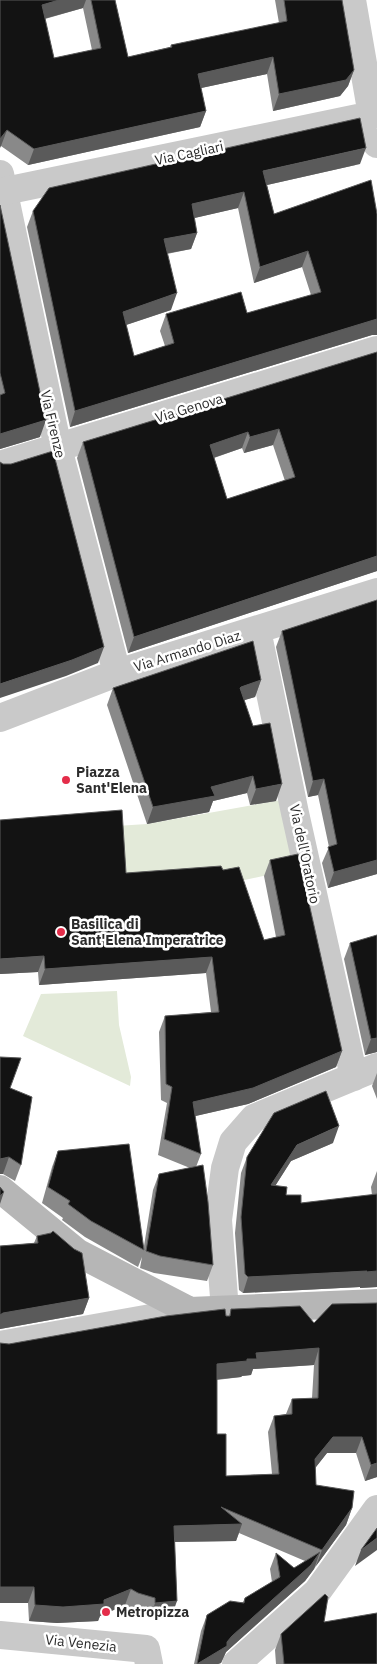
<svg xmlns="http://www.w3.org/2000/svg" width="377" height="1664" font-family="'IBM Plex Sans',sans-serif">
	<style>
		.green { fill: #e3ead9 }
		.lines { fill: none; stroke-linecap: round; stroke-linejoin: round }
		.minor { stroke: #c9c9c9; stroke-width: 28 }
		.tertiary { stroke: #c9c9c9; stroke-width: 28 }
		.secondary { stroke: #b6b6b6; stroke-width: 28 }
		.wall { fill: #898989; fill-rule: evenodd }
		.shaded-wall { fill: #5a5a5a }
		.building { fill: #131313; stroke: #5a5a5a; fill-rule: evenodd }
		.poi-dot { fill: #e42d4a; stroke: #fff; stroke-width: 2 }
		.labels { text-anchor: middle; dominant-baseline: central; stroke-width: 5; stroke-linejoin: round; paint-order: stroke }
		.street-label { font-size: 14px; fill: #2c2c2c; stroke: #fff }
		.poi-label { font-size: 14px; font-weight: bold; fill: #2c2c2c; stroke: #fff; text-anchor: start }
	</style>
	<rect width="100%" height="100%" fill="#fff"/>
	<path class="green" d="M281,800l14,69 -78,17 -97,3 -4,-63 31,-2z
		M117,991l2,34 12,52 -1,9 -107,-50 18,-42z"/>
	<g class="lines">
		<path class="minor" d="M0,174l58,274 59,225
			M0,465l377,-115
			M257,630l38,183 59,264
			M0,718l117,-45 260,-81
			M225,1310l-7,-90 7,-52 8,-26 21,-24 123,-51
			M0,1345l190,-34
			M0,1635l146,14 3,15
			M236,1664l81,-72 60,-83"/>
		<path class="tertiary" d="M352,0l25,144
			M0,192l377,-78"/>
		<path class="secondary" d="M0,1189l78,64 112,58 187,-8"/>
	</g>
	<path class="wall" d="M0,0h115l13,57 42,-10 1,-2 108,-22 -4,-23h67l12,70 -6,16 -8,10 -67,15 -6,-37 -66,14 5,23 -6,16 -172,38 -27,-19zM83,8l9,42 -38,8 -9,-39z
		M360,164l-93,21 7,29h103v121h-5l-302,92 -43,-200 6,-16zM238,208l16,75 48,-16 9,28 -64,18 -81,1 -6,17 5,15 -31,10 -8,-31 45,-15 -4,-56 24,-5 6,-16 -3,-15z
		M0,205l40,232 -40,12z
		M377,352v219l-249,82 -51,-195 6,-16zM273,445l12,36 -58,18 -13,-41 28,-10 2,5z
		M377,600v274l-49,14 -6,-25 7,-16 -11,-52 -10,2 -32,-150 6,-16z
		M261,680l-6,17 -11,3 9,26 23,75 -26,4 -3,-12 -34,8 -4,11 -62,12 -40,-119 6,-17z
		M270,860l72,191 -6,16 -88,37 -53,12 6,38 -5,13 17,98 -6,16 -53,-8 -14,-5 2,-11 -4,10 -53,-30 -23,-17 1,-2 -21,-15 10,-36 6,-16 86,95 9,-56 6,-16 31,-6 -32,-13 9,-52 -6,-3 -2,-68 6,-16 46,-4 -5,-39 -167,12 -1,-13 -38,2 126,-101 97,-3 41,70 12,-3 -12,-61z
		M350,943l27,109 -12,3 -21,-96z
		M377,1073v26l-5,-13z
		M10,1088l11,77 -6,16 -12,-7z
		M333,1143l-42,18 -16,25 11,9 15,8 71,-8 -1,-8 6,-16v116l-17,1v-1l-117,6 -4,-3 -4,-57 6,-60 6,-16z
		M37,1236l52,62 -6,16 -83,15v-83l34,-3z
		M332,1304l45,173 -12,4 -9,-28h-29l-12,15 1,17 36,23 -6,17 -30,41 -2,3 -9,12 -79,71 -5,11 -3,1h-24l7,-33 6,-16 36,-13 2,-4 27,-16 -2,-13 6,-16 18,15 11,-7 -66,-28 -3,8 -61,1 -4,76 -21,1v-5l-18,-5 -7,-4 -25,11 -2,5 -41,2 -28,-2 -1,-18h-28l1,-260 8,1 220,-28 2,-7 83,14zM314,1365l-2,33 -20,1 -6,15 -12,2 -6,16 4,42 -46,2 -9,-42v-54l24,-3 1,-1 9,-1 2,-6z
		M324,1622l53,42h-101l-1,-14 6,-16z"/>
	<path class="shaded-wall" d="M59,0h27l-3,8 -47,13 6,-16z
		M273,57l-6,17 -75,16 6,-16z
		M354,70l-6,16 -8,10 -67,15 6,-17z
		M206,111l-6,16 -172,38 6,-16z
		M7,130l-6,16 -1,2v-9z
		M366,148l-6,16 -102,23 5,-16z
		M244,192l-6,16 -52,12 6,-16z
		M197,233l-6,16 -33,6 6,-16z
		M308,251l-6,16 -48,16 6,-16z
		M177,293l-6,17 -54,18 6,-16z
		M377,319v16h-5l-302,92 5,-16z
		M46,420l-6,17 -40,12v-15z
		M279,429l-6,16 -29,8 6,-16z
		M248,432l-6,16 -38,13 6,-16z
		M377,556v15l-249,82 6,-16z
		M104,647l-6,16 -32,13 -66,22v-14z
		M261,680l-6,17 -20,6 6,-16z
		M253,776l-6,17 -34,8 -4,11 -62,12 6,-17 58,-20z
		M324,779l-6,16 -10,2 5,-16z
		M282,784l-6,17 -26,4 6,-16z
		M377,860v14l-49,14 6,-16z
		M44,956l-6,16 -38,2v-15z
		M212,957l-6,16 -167,12 6,-16z
		M377,1038v14l-12,3 6,-16z
		M342,1051l-6,16 -88,37 -61,14 6,-16z
		M339,1126l-6,17 -42,18 -26,41 6,-17 26,-40z
		M9,1157l-6,17h-3v-15z
		M4,1192l-4,12v-8z
		M367,1271h10v16l-17,1v-1l-117,6 5,-16z
		M89,1298l-6,16 -83,15v-14l3,-2z
		M319,1348l-5,17 -61,4 -2,6 -9,1 -1,1 -30,3 6,-16 30,-5 9,-6z
		M333,1437h29l-6,16h-29l-18,23 6,-17z
		M377,1463v14l-12,4 6,-16z
		M352,1508l-6,17 -30,41 6,-16z
		M242,1524l-6,17 -68,1 6,-16z
		M377,1538v12l-22,16 6,-16z
		M320,1552l-6,17 -9,12 -79,71 -5,11 -3,1h-21l30,-22 5,-6z
		M0,1587h34l-6,16h-28z
		M131,1589l-6,16 -25,11 -2,5 -41,2 -28,-2 6,-16 69,-5z
		M177,1601l-6,17 -21,1 5,-16z"/>
	<path class="building" d="M0,0h59l-17,5 12,53 47,-10 -10,-48h24l13,57 44,-10 -1,-2 116,-24 -3,-21h58l12,70 -8,10 -67,14 -6,-37 -75,17 8,37 -172,38 -27,-19 -7,9z
		M360,118l6,30 -103,23 11,43 97,-34 6,34v105l-302,92 -42,-200 16,-23zM244,192l16,75 48,-16 13,41 -74,21 -6,-21 -75,22 8,29 -40,13 -11,-44 54,-19 -13,-54 33,-6 -5,-29z
		M0,205l46,215 -46,14v-39l5,-2 -5,-20z
		M377,352v204l-243,81 -51,-195zM279,429l16,48 -68,22 -17,-54 38,-13 2,5z
		M53,451l51,196 -32,13 -72,24v-222l3,2h8z
		M377,600v260l-43,12 -6,-25 9,-3 -13,-65 -11,2 -31,-150z
		M253,641l8,39 -20,7 -1,1 13,38 17,-3 12,61 -26,5 -3,-13 -42,11 4,9 -62,11 -40,-119z
		M122,810l4,63 95,-7 2,4 16,-3 25,73 21,-5 -15,-75 28,-6 44,197 -89,37 -60,14 8,52 -37,-15 8,-52 -6,-3 -1,-68 54,-4 -7,-55 -167,12 -1,-13 -44,3v-139z
		M377,935v103l-6,1 -21,-96z
		M0,1057l21,1 -11,30 22,9 -11,68 -12,-8 -9,2z
		M326,1091l13,35 -42,19 -26,40 16,2 -1,8h15v8l76,-9v77l-11,1 1,-1 -119,6 -3,-3 -4,-57 6,-60 27,-44z
		M129,1144l15,106 -53,-29 -23,-17 2,-3 -22,-14 10,-36z
		M203,1165l5,37 5,63 -53,-9 -14,-5 13,-77z
		M0,1187l4,5 -4,4z
		M53,1231l21,18 8,4 7,45 -86,15 -3,2v-69l38,-3 -1,-7 14,-3z
		M377,1303v160l-6,2 -9,-28h-29l-18,22 1,26 38,6 -2,17 -30,42 -101,-43 21,17 -68,2 3,75 -22,2v-5l-17,-5 -7,-4 -27,11v4l-41,3 -28,-2 -1,-18h-34v-244l9,1 157,-28 59,-7 1,7h4l1,-7h3l66,-3 14,17 18,-19zM319,1348l-1,50 -26,1v15l-18,2 5,58 -53,2v-42h-9v-70l30,-3v-2h10l-1,-6z
		M377,1528v10l-16,12z
		M320,1552l-9,13 -79,71 -5,6v4l-30,18 10,-49 23,-14 14,2 1,-5 35,-21 -4,-24 18,15z
		M325,1594l3,3 -4,25 53,-9v51h-93l-3,-30z"/>
	<g class="poi-dot">
		<circle cx="66" cy="780" r="5"/>
		<circle cx="61" cy="932" r="5"/>
		<circle cx="106" cy="1612" r="5"/>
	</g>
	<g class="labels">
		<g class="street-label">
			<text transform="translate(189 153) rotate(-12)">Via Cagliari</text>
			<text transform="translate(189 408) rotate(-17)">Via Genova</text>
			<text transform="translate(53 424) rotate(77)">Via Firenze</text>
			<text transform="translate(187 651) rotate(-17)">Via Armando Diaz</text>
			<text transform="translate(305 854) rotate(78)">Via dell'Oratorio</text>
			<text transform="translate(81 1643) rotate(6)">Via Venezia</text>
		</g>
		<g class="poi-label">
			<text x="76" y="772">Piazza<tspan x="76" dy="16">Sant'Elena</tspan></text>
			<text x="71" y="924">Basilica di<tspan x="71" dy="16">Sant'Elena Imperatrice</tspan></text>
			<text x="116" y="1612">Metropizza</text>
		</g>
	</g>
</svg>
